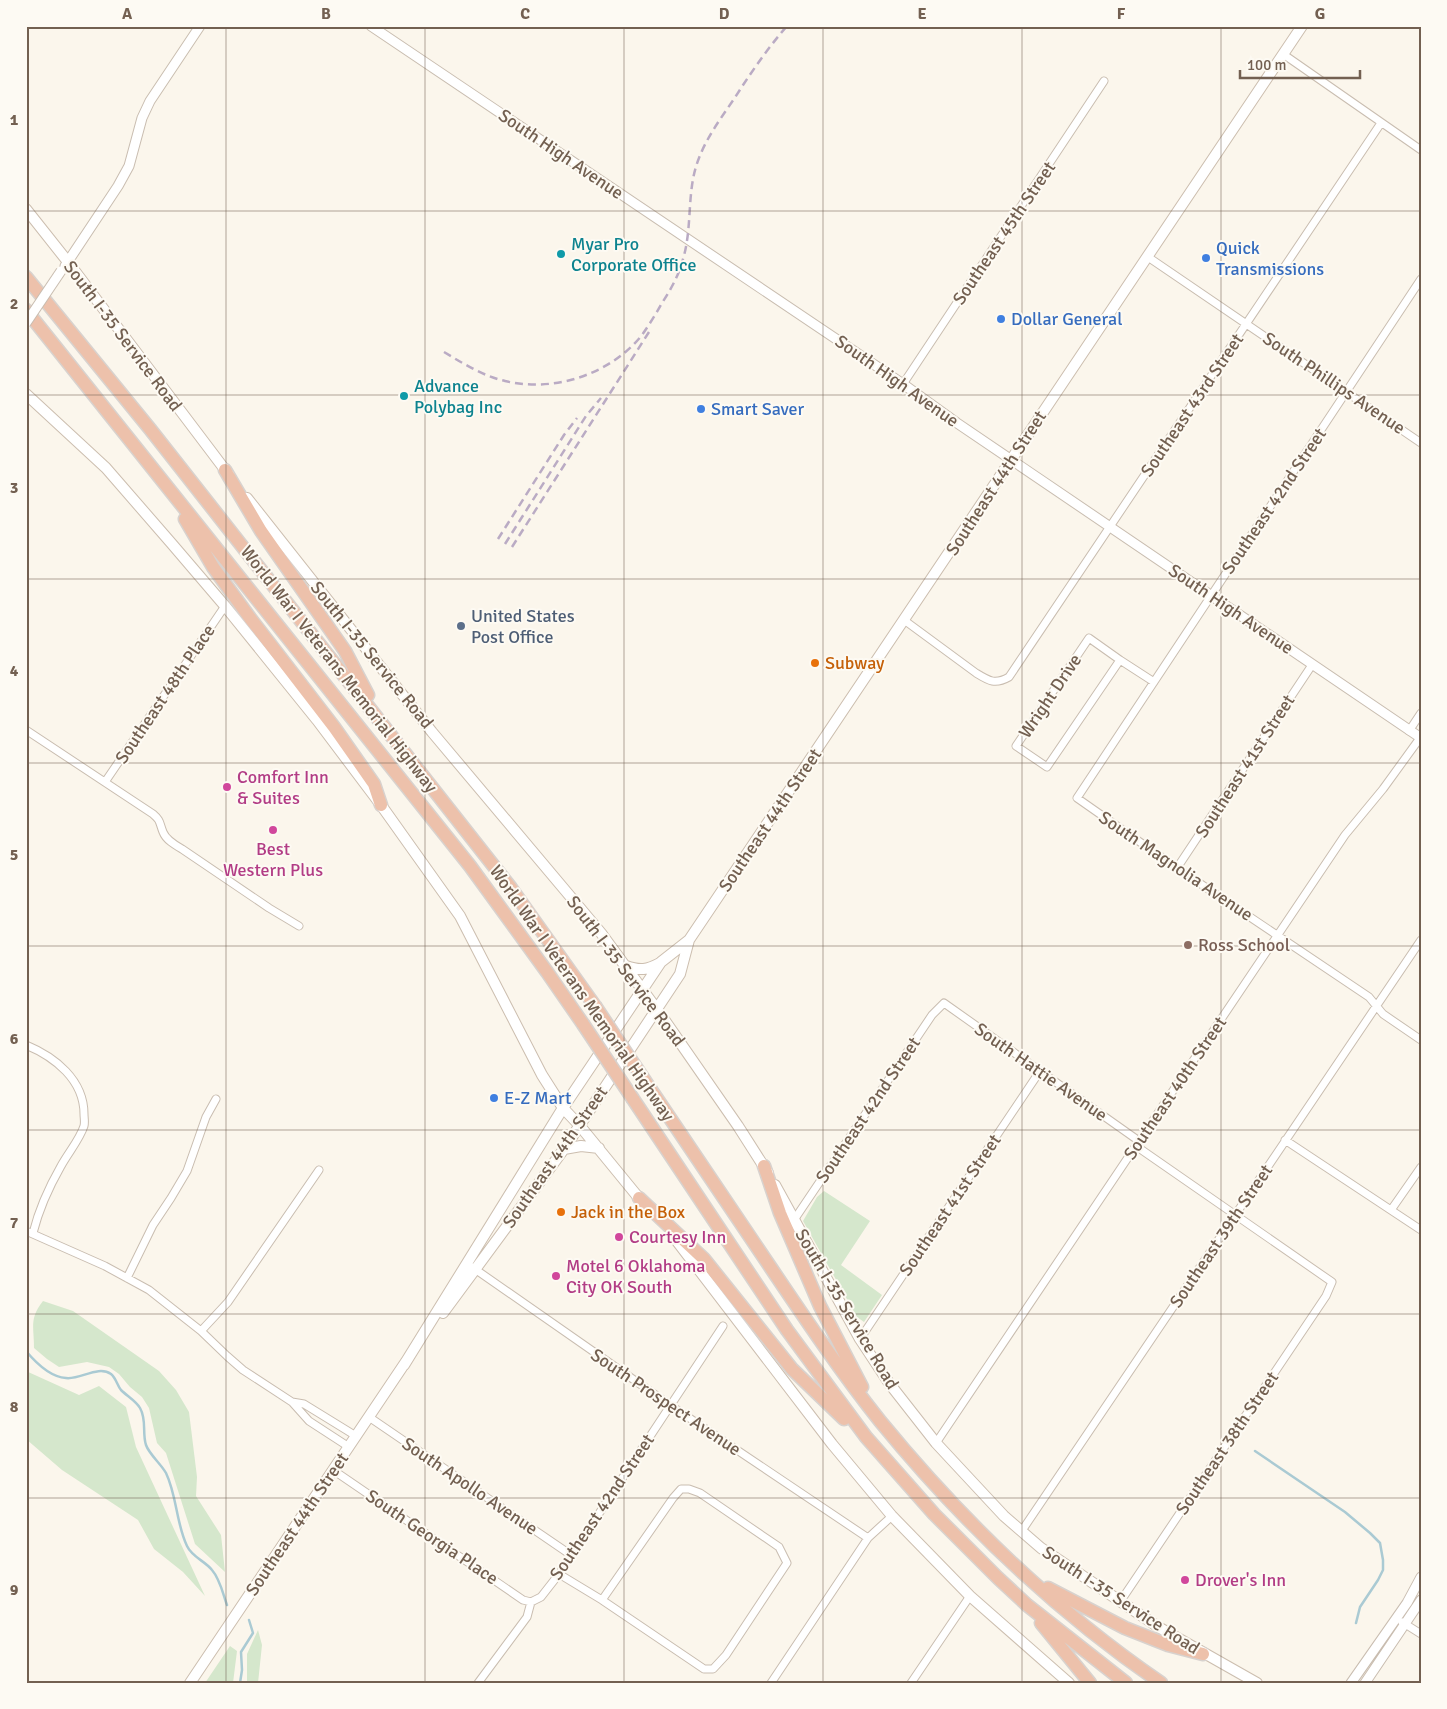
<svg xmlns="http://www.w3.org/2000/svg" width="1447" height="1709" font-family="Signika,sans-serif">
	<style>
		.green { fill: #d5e7cc }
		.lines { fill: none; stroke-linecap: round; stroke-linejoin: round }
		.stream { stroke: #aacad3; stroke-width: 2.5 }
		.minor-casing { stroke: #c9bdb0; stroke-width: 9 }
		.tertiary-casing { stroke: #c9bdb0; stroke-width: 11 }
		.secondary-casing { stroke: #ccbeaf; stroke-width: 12 }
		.motorway-casing { stroke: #d8d2ce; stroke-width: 15 }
		.minor { stroke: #fff; stroke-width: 7 }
		.tertiary { stroke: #fff; stroke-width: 9 }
		.secondary { stroke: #fff; stroke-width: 10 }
		.motorway { stroke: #edc1ab; stroke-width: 12 }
		.rail { stroke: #baabc4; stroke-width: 2.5; stroke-dasharray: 8 5; stroke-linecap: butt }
		.tertiary-bridge-casing { stroke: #c9bdb0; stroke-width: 11; stroke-linecap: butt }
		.motorway-bridge-casing { stroke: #d8d2ce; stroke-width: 15; stroke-linecap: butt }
		.tertiary-bridge { stroke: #fff; stroke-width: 9 }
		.motorway-bridge { stroke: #edc1ab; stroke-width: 12 }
		.grid { fill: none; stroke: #736051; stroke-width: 1; stroke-opacity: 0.55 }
		.culture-dot { fill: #0f9aa8; stroke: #fdfaf3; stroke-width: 2 }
		.shop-dot { fill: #3f7fe0; stroke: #fdfaf3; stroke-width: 2 }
		.service-dot { fill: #5c6f8a; stroke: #fdfaf3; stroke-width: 2 }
		.food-dot { fill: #e8710a; stroke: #fdfaf3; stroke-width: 2 }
		.hotel-dot { fill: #d1479c; stroke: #fdfaf3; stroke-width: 2 }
		.education-dot { fill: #8d6e63; stroke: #fdfaf3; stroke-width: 2 }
		.labels { text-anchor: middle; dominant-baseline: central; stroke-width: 4; stroke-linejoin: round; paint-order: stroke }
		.street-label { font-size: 18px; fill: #736051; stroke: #fdfaf3 }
		.culture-label { font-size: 18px; fill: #0d838f; stroke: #fdfaf3; text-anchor: start }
		.shop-label { font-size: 18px; fill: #366cbe; stroke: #fdfaf3; text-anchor: start }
		.service-label { font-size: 18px; fill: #4e5e75; stroke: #fdfaf3; text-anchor: start }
		.food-label { font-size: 18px; fill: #c56008; stroke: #fdfaf3; text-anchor: start }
		.hotel-label { font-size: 18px; fill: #b23c85; stroke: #fdfaf3; text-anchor: start }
		.education-label { font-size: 18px; fill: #785e54; stroke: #fdfaf3; text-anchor: start }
		.neatline { fill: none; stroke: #736051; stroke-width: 2 }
		.grid-label { font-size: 16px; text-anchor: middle; font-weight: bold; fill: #736051 }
	</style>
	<rect width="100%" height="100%" fill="#fbf6ec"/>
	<path class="green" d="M824,1191l46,30 -29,44 41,30 -18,27 -7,-5 -54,-96 14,-24z
		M43,1301l30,10 86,60 17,19 13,22 8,65 -1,19 25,39 4,37 -30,-28 -29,-91 -9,-10 -8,-35 -7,-11 -12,-10 -11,-13 -10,-7 -22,-5 -28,5 -12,-8 -13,-11c0,-21 -5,-29 9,-47z
		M26,1371l53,24 20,-9 27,21 10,40 69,149 -22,-24 -29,-23 -16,-29 -76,-50 -36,-31z
		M258,1630l4,15 -4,38h-11v-29z
		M230,1646l7,5 -4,32h-28z"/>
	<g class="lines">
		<path class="stream" d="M26,1351c10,12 24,26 40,27 14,2 32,-13 45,-4 5,4 6,11 10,16 6,6 15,11 19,18 7,12 2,25 6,37 3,9 15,19 20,28 11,23 10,50 21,73 5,11 18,15 25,24 8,9 11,24 15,35
			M1255,1451l90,61 25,21 10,10 3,17v10l-5,10 -18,27 -4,16
			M240,1683l2,-13 -1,-18 12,-19 -4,-13"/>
		<g class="minor-casing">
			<path id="minor" d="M1283,54l138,96
				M1148,257l273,186
				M1421,279l-344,519 100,70 192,129 14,17 38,26
				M903,384l201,-303
				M904,620l72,53c13,8 19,12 33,4l372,-554
				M1089,638l31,22 -73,107 -31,-21z
				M1120,660l34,22
				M26,730l127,84c8,7 6,8 10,18 3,8 12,13 19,17l87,59 30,18
				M1409,731l12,-18
				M105,782l120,-176
				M1177,868l135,-203
				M26,1045c29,12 58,35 58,69 0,4 1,8 0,12 -4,13 -16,27 -23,40 -12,21 -22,43 -28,67
				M1285,1140l136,90
				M1391,1210l30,-43
				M794,1220l138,-205 12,-12 195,138
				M26,1231l79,35 44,24 52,41 26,25 16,14 49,32
				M472,1267l198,138 198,133
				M127,1278l26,-53 18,-27 16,-27 19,-54 10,-18
				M201,1331l27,-29 91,-132
				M860,1339l180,-268
				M369,1417l202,138
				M936,1443l409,-608 38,-46 37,-51
				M349,1447l-40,-26 -17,-19 12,2 52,32
				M333,1470l190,130 8,2
				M1021,1532l400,-592
				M559,1574l43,26 102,69h9l13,-14 61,-92 -8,-16 -79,-54 -11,-4h-8l-8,9 -71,102
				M1120,1602l206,-306 6,-14 -196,-136
				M1402,1622l19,12
				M478,1683l49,-66 4,-15 10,-5 18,-23 164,-248
				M771,1683l97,-145 24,-22
				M911,1683l59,-87"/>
		</g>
		<g class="tertiary-casing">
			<path id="tertiary" d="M371,26l532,358 54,39 464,315
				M65,266l53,-80 11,-20 13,-48 8,-17 50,-75
				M1351,1683l56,-80 14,-26
				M1365,1683l56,-83"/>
		</g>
		<g class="secondary-casing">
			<path id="secondary" d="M26,209l42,53 161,213
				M26,394l80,74 66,76 53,62 92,114 64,85 79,111 82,159 21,33 17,18 63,77
				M247,498l185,234 169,201 60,82 77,111 30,47
				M626,966c14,5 21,4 34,-3
				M564,1149l17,-3 18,2
				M775,1185l85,154 29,44 47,60 68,73 37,32 119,80 97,55
				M673,1236l159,208 60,72 78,80 99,87
				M443,1313l121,-164 116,-175 9,-34
				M404,1365l159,-257 98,-146 28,-22 613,-914
				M190,1683l217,-323"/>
		</g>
		<g class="motorway-casing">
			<path id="motorway" d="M26,277l124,152 361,459 84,118
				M26,310l444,556 77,106 36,52
				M225,470l36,61 84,120 23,44
				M185,519l28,48 37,51 84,109 40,57 7,21
				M645,1081c42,62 84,124 126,187 35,52 70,104 109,153 81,99 176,190 281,262
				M633,1099l154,231 79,107 68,77 64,64 29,27 99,78
				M764,1166l16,47 40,93 42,81
				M639,1198l65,61 88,110 52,50
				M1048,1588l77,40 43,17 35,9
				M1041,1623l49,60"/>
		</g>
		<use href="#minor" class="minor"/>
		<use href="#tertiary" class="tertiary"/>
		<use href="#secondary" class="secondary"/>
		<use href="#motorway" class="motorway"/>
		<path class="rail" d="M444,352c20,12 39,24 61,29 49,12 106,-7 137,-46 7,-10 14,-21 20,-32 9,-14 17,-28 21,-44 10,-33 3,-69 16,-101 8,-21 22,-40 35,-59 16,-25 33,-50 53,-73
			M498,539l66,-104 13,-17
			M505,544l81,-128 15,-18
			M512,547l137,-215"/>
		<g class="tertiary-bridge-casing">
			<path id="tertiary-bridge" d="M26,323l35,-52"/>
		</g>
		<g class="motorway-bridge-casing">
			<path id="motorway-bridge" d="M595,1006l50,75
				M583,1024l50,75"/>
		</g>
		<use href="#tertiary-bridge" class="tertiary-bridge"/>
		<use href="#motorway-bridge" class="motorway-bridge"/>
	</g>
	<path class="grid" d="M226,26v1657M425,26v1657M624,26v1657M823,26v1657M1022,26v1657M1221,26v1657M26,211h1395M26,395h1395M26,579h1395M26,763h1395M26,946h1395M26,1130h1395M26,1314h1395M26,1498h1395"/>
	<g class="culture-dot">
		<circle cx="561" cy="254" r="5"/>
		<circle cx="404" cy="396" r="5"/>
	</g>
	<g class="shop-dot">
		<circle cx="1206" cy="258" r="5"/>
		<circle cx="1001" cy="319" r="5"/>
		<circle cx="701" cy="409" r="5"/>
		<circle cx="494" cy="1098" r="5"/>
	</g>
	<circle class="service-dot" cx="461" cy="626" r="5"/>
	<g class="food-dot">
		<circle cx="815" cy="663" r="5"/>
		<circle cx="561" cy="1212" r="5"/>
	</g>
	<g class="hotel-dot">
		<circle cx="227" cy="787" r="5"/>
		<circle cx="273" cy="830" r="5"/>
		<circle cx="619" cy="1237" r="5"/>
		<circle cx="556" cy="1276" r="5"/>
		<circle cx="1185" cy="1580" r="5"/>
	</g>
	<circle class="education-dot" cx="1188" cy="945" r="5"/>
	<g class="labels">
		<g class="street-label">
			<text transform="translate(561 154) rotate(34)">South High Avenue</text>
			<text transform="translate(1004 233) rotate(-56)">Southeast 45th Street</text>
			<text transform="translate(123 336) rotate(53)">South I-35 Service Road</text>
			<text transform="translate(897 381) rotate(35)">South High Avenue</text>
			<text transform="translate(1334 383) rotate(34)">South Phillips Avenue</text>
			<text transform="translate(1192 405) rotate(-56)">Southeast 43rd Street</text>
			<text transform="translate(996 483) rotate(-57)">Southeast 44th Street</text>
			<text transform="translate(1274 501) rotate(-56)">Southeast 42nd Street</text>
			<text transform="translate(1231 609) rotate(34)">South High Avenue</text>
			<text transform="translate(372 655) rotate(51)">South I-35 Service Road</text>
			<text transform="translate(339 669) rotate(52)">World War I Veterans Memorial Highway</text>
			<text transform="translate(165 694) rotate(-56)">Southeast 48th Place</text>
			<text transform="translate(1050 696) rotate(-56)">Wright Drive</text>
			<text transform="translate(1245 766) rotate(-57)">Southeast 41st Street</text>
			<text transform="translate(770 820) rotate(-56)">Southeast 44th Street</text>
			<text transform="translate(1176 866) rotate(34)">South Magnolia Avenue</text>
			<text transform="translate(626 971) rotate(53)">South I-35 Service Road</text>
			<text transform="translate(582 993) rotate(55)">World War I Veterans Memorial Highway</text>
			<text transform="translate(1041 1072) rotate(35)">South Hattie Avenue</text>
			<text transform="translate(1175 1088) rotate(-56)">Southeast 40th Street</text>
			<text transform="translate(868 1110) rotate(-56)">Southeast 42nd Street</text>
			<text transform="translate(555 1157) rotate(-55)">Southeast 44th Street</text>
			<text transform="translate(950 1205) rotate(-56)">Southeast 41st Street</text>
			<text transform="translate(1221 1236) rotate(-56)">Southeast 39th Street</text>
			<text transform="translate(847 1309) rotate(59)">South I-35 Service Road</text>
			<text transform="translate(666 1402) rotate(34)">South Prospect Avenue</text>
			<text transform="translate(1227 1443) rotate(-56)">Southeast 38th Street</text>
			<text transform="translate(470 1486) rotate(34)">South Apollo Avenue</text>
			<text transform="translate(602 1507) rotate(-56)">Southeast 42nd Street</text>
			<text transform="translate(297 1524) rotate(-56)">Southeast 44th Street</text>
			<text transform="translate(432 1537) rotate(34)">South Georgia Place</text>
			<text transform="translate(1121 1600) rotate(33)">South I-35 Service Road</text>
		</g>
		<g class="culture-label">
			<text x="571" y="244">Myar Pro<tspan x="571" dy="21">Corporate Office</tspan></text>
			<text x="414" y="386">Advance<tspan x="414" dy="21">Polybag Inc</tspan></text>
		</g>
		<g class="shop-label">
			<text x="1216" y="248">Quick<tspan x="1216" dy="21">Transmissions</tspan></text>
			<text x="1011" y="319">Dollar General</text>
			<text x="711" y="409">Smart Saver</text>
			<text x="504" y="1098">E-Z Mart</text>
		</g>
		<g class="service-label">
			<text x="471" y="616">United States<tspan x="471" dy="21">Post Office</tspan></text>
		</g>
		<g class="food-label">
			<text x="825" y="663">Subway</text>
			<text x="571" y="1212">Jack in the Box</text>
		</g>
		<g class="hotel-label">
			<text x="237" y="777">Comfort Inn<tspan x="237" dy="21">&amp; Suites</tspan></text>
			<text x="273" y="849" text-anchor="middle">Best<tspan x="273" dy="21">Western Plus</tspan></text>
			<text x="629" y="1237">Courtesy Inn</text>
			<text x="566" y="1266">Motel 6 Oklahoma<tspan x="566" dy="21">City OK South</tspan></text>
			<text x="1195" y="1580">Drover's Inn</text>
		</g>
		<g class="education-label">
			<text x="1198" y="945">Ross School</text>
		</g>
	</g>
	<rect width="1447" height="1709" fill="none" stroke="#fdfaf3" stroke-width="55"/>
	<path d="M1240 70v8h120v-8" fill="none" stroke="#736051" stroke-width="2.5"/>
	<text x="1247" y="70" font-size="15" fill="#736051" stroke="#fdfaf3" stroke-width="4" paint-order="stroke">100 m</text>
	<rect x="28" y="28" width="1392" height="1654" class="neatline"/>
	<g class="grid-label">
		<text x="127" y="19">A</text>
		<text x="326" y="19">B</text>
		<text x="525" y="19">C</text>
		<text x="724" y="19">D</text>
		<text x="922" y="19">E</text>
		<text x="1121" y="19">F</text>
		<text x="1320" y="19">G</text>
		<text x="14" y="125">1</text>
		<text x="14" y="309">2</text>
		<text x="14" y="493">3</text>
		<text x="14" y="676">4</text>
		<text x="14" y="860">5</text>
		<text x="14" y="1044">6</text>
		<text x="14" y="1228">7</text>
		<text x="14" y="1412">8</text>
		<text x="14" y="1595">9</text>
	</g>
</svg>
